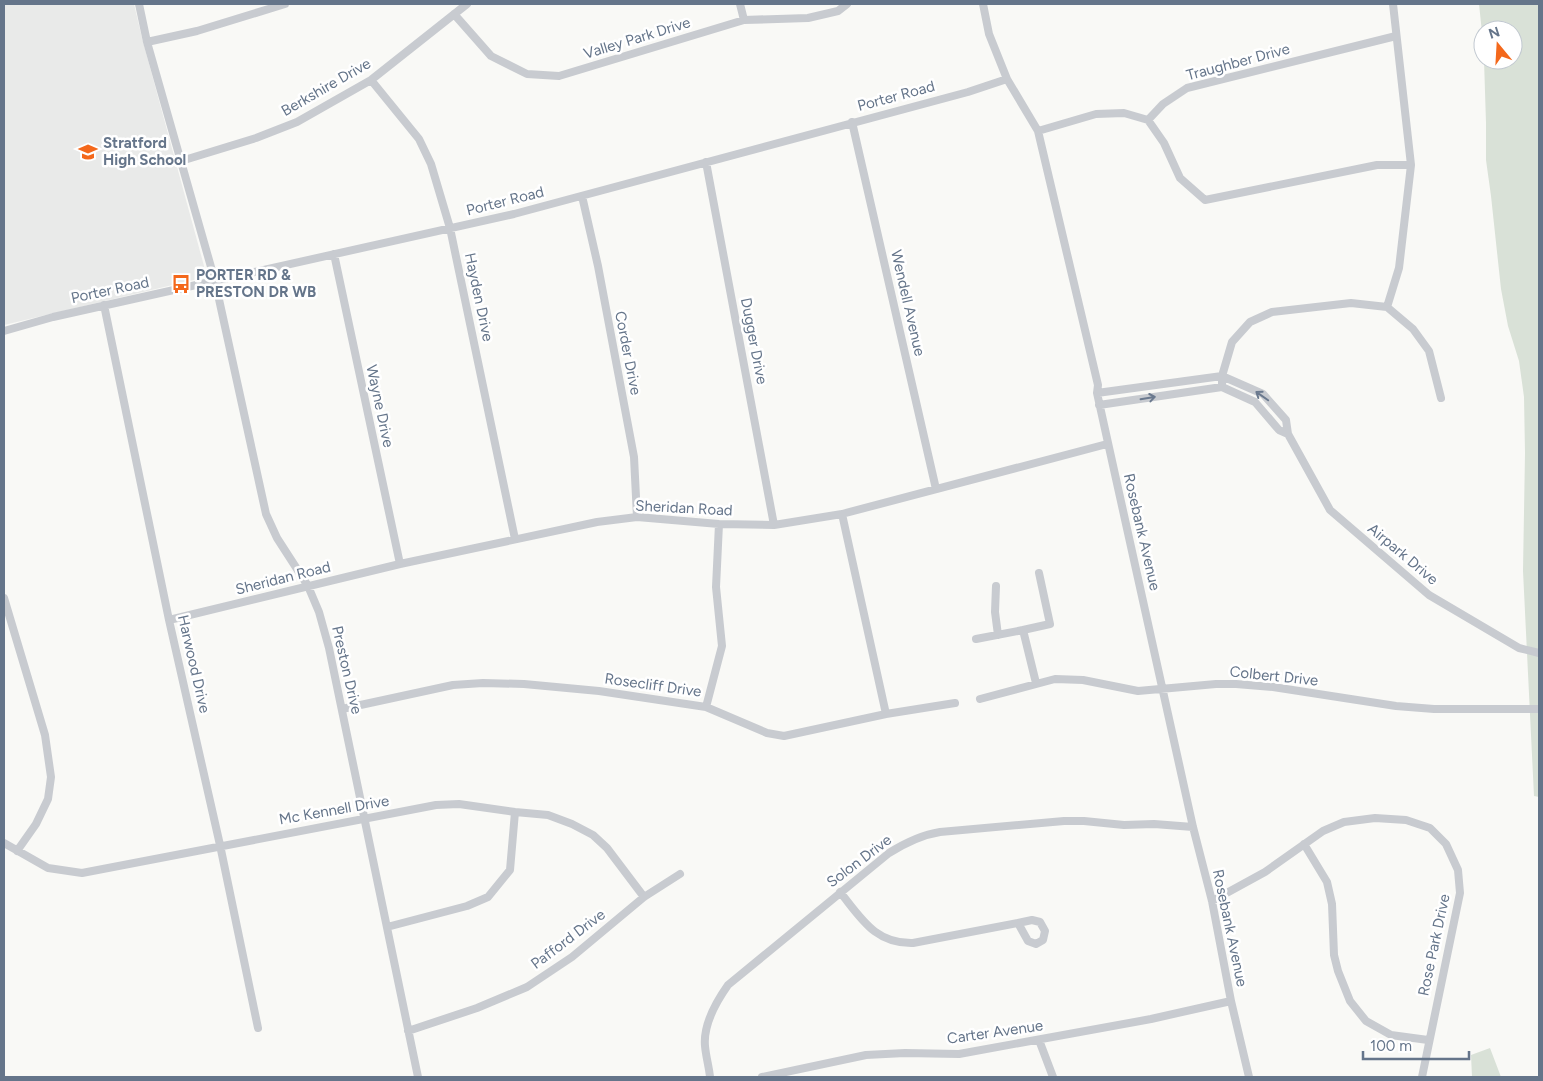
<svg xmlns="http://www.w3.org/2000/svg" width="1543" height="1081" font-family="Figtree,sans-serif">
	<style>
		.built { fill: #e9eae9 }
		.green { fill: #d9e1d7 }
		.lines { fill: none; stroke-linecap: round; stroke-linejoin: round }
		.minor { stroke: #c8cbd0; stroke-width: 8 }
		.oneway { stroke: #6a798e }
		.labels { text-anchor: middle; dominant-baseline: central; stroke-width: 5; stroke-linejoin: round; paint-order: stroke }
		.street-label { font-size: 15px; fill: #65758a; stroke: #fff }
		.poi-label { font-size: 15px; font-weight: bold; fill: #65758a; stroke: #fff; text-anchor: start }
	</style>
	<rect width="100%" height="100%" fill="#f9f9f6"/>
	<path class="built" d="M4,4h130l8,34 62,228 -2,12 -198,47z"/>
	<path class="green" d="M1479,4h60v793l-5,-1 -11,-225 2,-118 -1,-56 -5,-36 -11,-35 -7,-37 -10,-93 -5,-36v-37l-2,-63h29v-30h-30v12z
		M1490,1048l11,29h-29l-1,-22z"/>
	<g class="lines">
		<path class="minor" d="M139,4l8,38 68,239 51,233 11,24 31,48 11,26 10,36 89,429
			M740,4l4,16
			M983,4l6,30 18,45 31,52 60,254 -1,8 96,434 19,74 19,100 18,76
			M454,14l37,42 36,18 32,2 185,-56 64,-2 30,-7 9,-7
			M147,42l50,-11 88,-27
			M371,80l48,59 12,25 19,64 65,311
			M1148,120l16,23 16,35 25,22 172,-35h34
			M852,122l84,367
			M1038,131l58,-17 28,-1 24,7 15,-16 24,-16 209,-52
			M181,161l75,-23 41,-16 74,-42 96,-76
			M706,162l68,363
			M582,196l16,70 36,191 3,60
			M334,254l66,310
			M104,305l65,315 51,225 38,183
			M1387,307l12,-39 12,-103 -18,-161
			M4,331l49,-14 461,-103 454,-122 39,-13
			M1222,387v-11l10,-34 18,-20 22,-10 79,-9 36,4 26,22 16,22 12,47
			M1097,393l125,-17 41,18 23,26 2,14 42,76 99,85 90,53 20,5
			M1099,405l123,-18 33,15 24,28 9,4
			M842,514l44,200
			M996,586l-1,26 3,23
			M4,598l41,137 6,42 -3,22 -12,25 -19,27
			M169,620l231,-56 197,-42 40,-5 82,7 55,1 68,-11 265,-70
			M1023,630l27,-6 -11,-51
			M976,639l47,-9 13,53
			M980,699l75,-20 28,1 55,11 78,-7h20l37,3 123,19 38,3h105
			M706,707l16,-61 -6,-59 3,-63
			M342,709l111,-24 30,-2 41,1 75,7 107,16 61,26 17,3 102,-22 69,-11
			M4,843l44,25 34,5 354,-68 23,-1 56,8 33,3 24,9 21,11 14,13 37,49
			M1304,844l23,38 5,22 2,51 4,16 12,30 16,20 25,14 37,5
			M840,892c21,26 35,52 73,51l105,-20 10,18 8,3 7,-4 2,-9 -5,-9 -8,-2 -14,3
			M1212,901l53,-29 58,-41 21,-9 31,-4 31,2 24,8 16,16 12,26 2,23 -38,184
			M387,927l80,-21 21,-9 22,-27 5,-58
			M408,1031l69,-23 50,-21 45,-30 72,-60 36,-23
			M1039,1040l14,37
			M710,1077c-1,-10 -4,-20 -5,-31 -2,-22 11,-44 23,-61l161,-132c16,-10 32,-18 51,-21l124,-11h20l40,4 30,-1 39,3
			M762,1077l104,-22 39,-2 54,1 192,-35 80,-18"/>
	</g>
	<defs><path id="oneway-shaft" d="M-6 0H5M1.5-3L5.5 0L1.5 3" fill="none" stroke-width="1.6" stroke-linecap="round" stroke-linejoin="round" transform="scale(1.25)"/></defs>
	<g class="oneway">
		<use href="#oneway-shaft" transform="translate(1262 396) rotate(-145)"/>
		<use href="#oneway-shaft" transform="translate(1148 398) rotate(-9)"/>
	</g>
	<defs>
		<g id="school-bare" transform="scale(1.5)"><path d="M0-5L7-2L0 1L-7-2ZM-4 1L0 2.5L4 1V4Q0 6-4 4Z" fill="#f4681b" stroke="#fff" stroke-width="2.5" paint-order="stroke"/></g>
		<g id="bus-bare" transform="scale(1.5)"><path d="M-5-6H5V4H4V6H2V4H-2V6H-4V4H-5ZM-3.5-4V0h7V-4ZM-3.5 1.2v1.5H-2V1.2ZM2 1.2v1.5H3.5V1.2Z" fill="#f4681b" stroke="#fff" stroke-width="2.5" paint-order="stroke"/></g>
	</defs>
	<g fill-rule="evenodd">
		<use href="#school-bare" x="88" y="152"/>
		<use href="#bus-bare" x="181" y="284"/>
	</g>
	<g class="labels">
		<g class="street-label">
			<text transform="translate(637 38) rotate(-17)">Valley Park Drive</text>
			<text transform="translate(1238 62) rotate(-15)">Traughber Drive</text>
			<text transform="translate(326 87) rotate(-30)">Berkshire Drive</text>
			<text transform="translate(896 96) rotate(-15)">Porter Road</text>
			<text transform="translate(505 201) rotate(-14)">Porter Road</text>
			<text transform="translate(110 290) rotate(-12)">Porter Road</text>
			<text transform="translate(479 297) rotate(78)">Hayden Drive</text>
			<text transform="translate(908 303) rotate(77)">Wendell Avenue</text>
			<text transform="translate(754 341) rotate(79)">Dugger Drive</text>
			<text transform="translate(628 353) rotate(79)">Corder Drive</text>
			<text transform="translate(380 406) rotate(78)">Wayne Drive</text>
			<text transform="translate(684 508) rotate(3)">Sheridan Road</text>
			<text transform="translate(1142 532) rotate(77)">Rosebank Avenue</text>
			<text transform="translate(1403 554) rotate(40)">Airpark Drive</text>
			<text transform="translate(283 578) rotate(-14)">Sheridan Road</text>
			<text transform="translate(194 664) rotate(77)">Harwood Drive</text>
			<text transform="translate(347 670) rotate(77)">Preston Drive</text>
			<text transform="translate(1274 676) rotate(6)">Colbert Drive</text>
			<text transform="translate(653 685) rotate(8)">Rosecliff Drive</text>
			<text transform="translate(334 810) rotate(-10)">Mc Kennell Drive</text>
			<text transform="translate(859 861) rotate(-37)">Solon Drive</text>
			<text transform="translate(1230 928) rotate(78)">Rosebank Avenue</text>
			<text transform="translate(568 939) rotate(-37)">Pafford Drive</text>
			<text transform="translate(1434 945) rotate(-78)">Rose Park Drive</text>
			<text transform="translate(995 1032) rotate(-8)">Carter Avenue</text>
		</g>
		<g class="poi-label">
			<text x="103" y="143">Stratford<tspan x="103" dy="17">High School</tspan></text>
			<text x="196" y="275">PORTER RD &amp;<tspan x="196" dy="17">PRESTON DR WB</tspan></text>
		</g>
	</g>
	<rect width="1543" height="1081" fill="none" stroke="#65758a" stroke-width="10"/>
	<g transform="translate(1498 45) rotate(342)"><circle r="24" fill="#ffffff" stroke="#c1c8d0"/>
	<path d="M0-4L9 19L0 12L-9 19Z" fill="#f4681b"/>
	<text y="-8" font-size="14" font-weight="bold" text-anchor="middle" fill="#65758a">N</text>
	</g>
	<path d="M1363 1051v8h106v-8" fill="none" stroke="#65758a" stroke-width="2.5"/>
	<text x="1370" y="1051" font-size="15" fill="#65758a" stroke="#ffffff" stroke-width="4" paint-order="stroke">100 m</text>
</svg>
